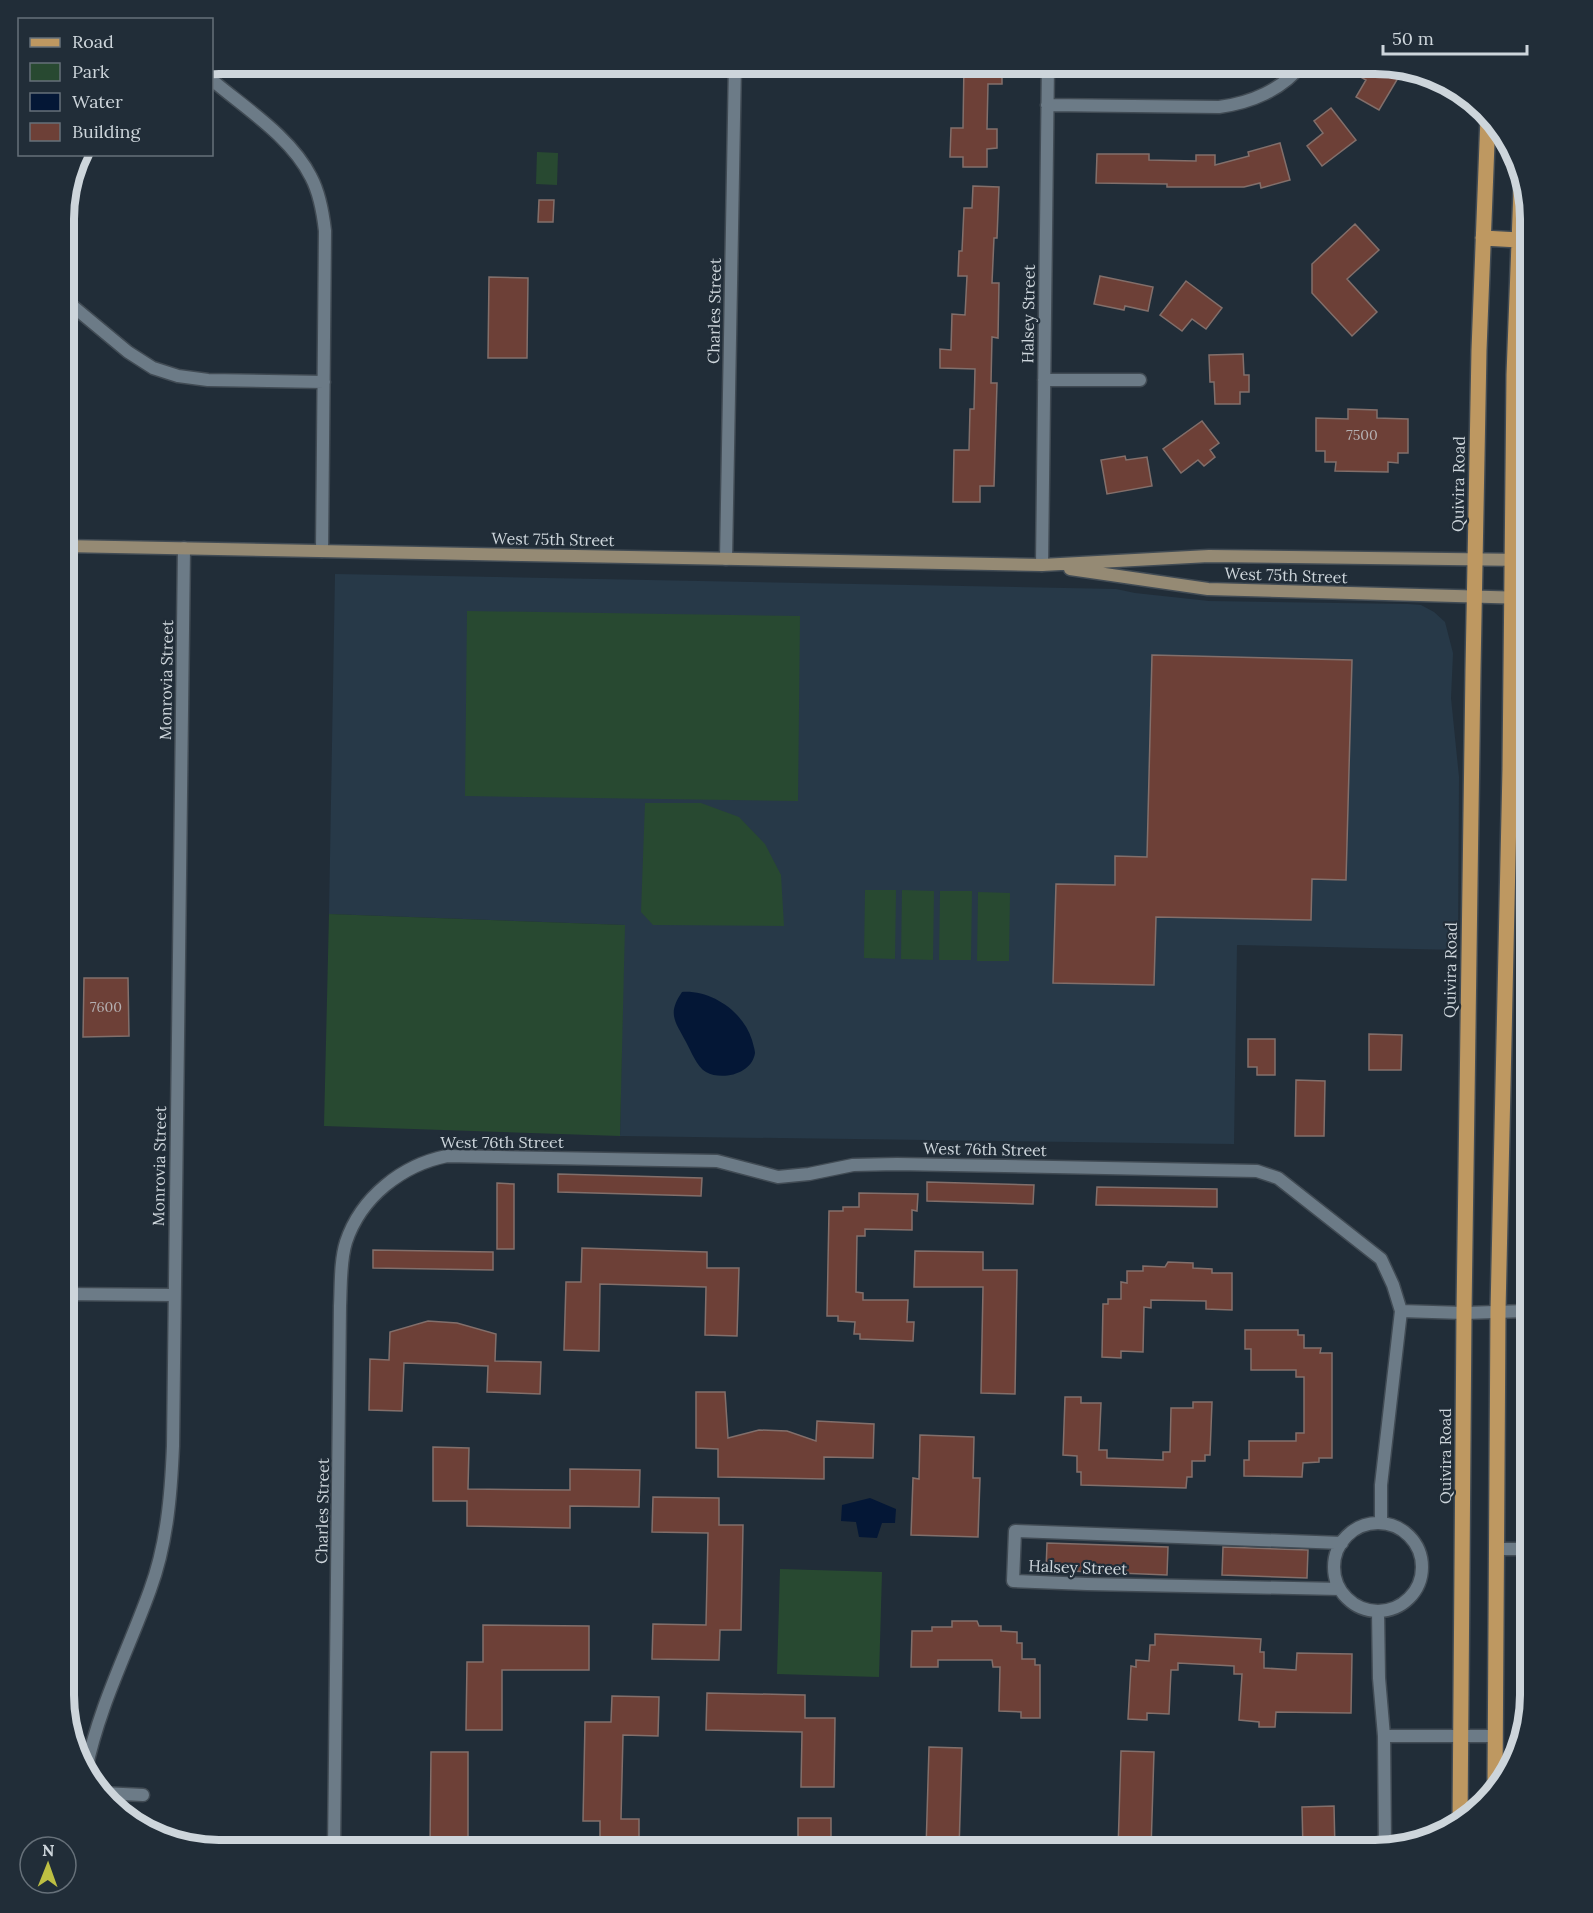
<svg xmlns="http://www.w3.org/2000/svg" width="1593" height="1913" font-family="Lora,serif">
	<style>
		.built { fill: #273948 }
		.green { fill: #284931 }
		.water { fill: #041736 }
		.building { fill: #6d4037; stroke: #826f6b; stroke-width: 1.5 }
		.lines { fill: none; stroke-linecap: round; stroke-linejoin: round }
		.street-casing { stroke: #414b54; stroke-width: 15 }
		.secondary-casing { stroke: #414b54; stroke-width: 15 }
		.primary-casing { stroke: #414b54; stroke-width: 18 }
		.street { stroke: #6c7b87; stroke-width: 12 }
		.secondary { stroke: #958a74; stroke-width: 12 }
		.primary { stroke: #be9861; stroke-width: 15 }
		.labels { text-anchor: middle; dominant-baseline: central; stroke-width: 4.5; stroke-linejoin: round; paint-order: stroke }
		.number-label { font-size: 14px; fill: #b5b0b2 }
		.street-label { font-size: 16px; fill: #cdd5db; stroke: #212d38 }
		.rim { fill: none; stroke: #cdd5db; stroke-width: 8 }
	</style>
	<rect width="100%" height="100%" fill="#212d38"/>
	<path class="built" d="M335,574l781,15 19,4 74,8 199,3 13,1 13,7 11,10 8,31 -2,45 8,79 -1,173 -221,-5 -3,199 -614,-8 4,-211 -295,-11z"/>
	<path class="green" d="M537,152l21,1 -1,32 -21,-1z
		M467,611l333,5 -2,185 -333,-5z
		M645,803h56l38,14 26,27 16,31 3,51 -131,-1 -12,-13z
		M865,890h31l-1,69 -31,-1z
		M902,890l32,1 -1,69 -32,-1z
		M940,891h32l-1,69h-32z
		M978,892l32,1 -1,68h-32z
		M329,914l296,11 -5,211 -296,-10z
		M780,1569l102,3 -3,105 -102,-3z"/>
	<path class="water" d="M682,992c29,-2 61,19 70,48 1,4 3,10 3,13 -3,21 -33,28 -49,19 -9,-5 -15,-21 -20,-30 -11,-21 -19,-28 -4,-50z
		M870,1498l26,11 -1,14h-13l-5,15 -18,-1 -3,-15 -15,-1 1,-16z"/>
	<path class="building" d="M964,63h38v21h-14l-1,45h10v19l-10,1v18h-24v-10h-13l1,-29h12z
		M1336,63h48l17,10 -22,37 -23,-13 10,-17z
		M1331,108l25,32 -34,26 -15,-20 16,-13 -9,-12z
		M1280,143l10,37 -29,8 -1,-5 -16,4h-77v-3l-71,-1 1,-29h52v6l47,1v-6h19v10l34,-9 -1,-4z
		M973,186l26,1 -2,51h-3l-2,45h7l-1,55 -6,-1 -1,46h6l-3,103h-14v16h-27l1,-52h15l1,-41h4l1,-40 -35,-1v-19l11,1 1,-36 13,1 2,-39h-9l1,-25h3l2,-43h8z
		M539,200h15l-1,22h-15z
		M1355,224l24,26 -32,29 30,33 -25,24 -40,-43v-29z
		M1100,276l53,11 -5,24 -23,-5 -1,4 -30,-6z
		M489,277l39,1 -1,80h-39z
		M1186,281l36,27 -16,21 -14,-10 -10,12 -22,-16z
		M1243,354l1,21h5v17h-9v12h-25l-1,-22h-4l-1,-27z
		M1348,409l29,1v8l31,1v34h-10v10l-10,-1v10l-53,-1 1,-9h-11v-11h-9v-33l32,1z
		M1202,421l17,22 -9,7 5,7 -11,9 -6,-6 -17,13 -18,-24z
		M1125,456l1,4 21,-3 5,29 -45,8 -6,-34z
		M1152,655l200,5 -6,220 -34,-1 -1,41 -155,-3 -2,68 -101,-2 3,-99 59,1v-29l32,1z
		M84,978h44l1,58 -46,1z
		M1369,1034l33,1 -1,35h-32z
		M1248,1039h27v36h-18v-8h-9z
		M1296,1080l29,1 -1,55h-29z
		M558,1174l144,4 -1,18 -143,-4z
		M927,1182l107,3 -1,19 -106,-3z
		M497,1183l17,1v65h-17z
		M1097,1187l120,2v18l-121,-2z
		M859,1193l59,1 -1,17 -5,-1v20l-47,-1v7h-8l-1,56 7,1v7h45l-1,22h7l-1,19 -53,-2v-5h-6l1,-12 -17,-1v-5h-11l2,-105h14v-4h16z
		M582,1248l125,4v16h32l-2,68 -32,-1 1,-48 -106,-3 -1,67 -35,-1 2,-68h15z
		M373,1250l120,2v18l-120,-2z
		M915,1251l68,1v18h34l-2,124 -34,-1 2,-106h-69z
		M1168,1262l25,1v5l19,1v4h20v37l-26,-1v-8l-55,-1v8l-7,-1 -1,45 -22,-1v7l-19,-1 1,-53h5v-5h13v-17l6,1v-12h16v-5l22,1z
		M428,1321l29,2 39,11 -1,27 46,1 -1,32 -53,-2 1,-26 -84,-3 -2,48 -33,-1 1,-51 19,1 1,-28z
		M1245,1330h53v5h6v13h17l-1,5h12v105h-13v4l-16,1 -1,14 -58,-1v-16h5v-19h47v-8h8v-56h-8v-7h-45v-21h-6z
		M696,1392h29l3,46 31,-8 28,1 29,10 1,-20 57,3 -1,34 -49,-1v22l-106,-2v-28l-22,-1z
		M1065,1397h16v6h20l-2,47h8v8l56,2v-8h7l1,-44h22v-6h19l-2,53h-5v6h-13v16h-5l-1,11 -105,-3v-13h-4v-16l-14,-1z
		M920,1435l54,2 -1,41h7l-2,59 -67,-2 2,-57 6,1z
		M433,1447l36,1 -1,41 102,1v-21l70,1 -1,37 -69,-1v22l-103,-2v-25h-34z
		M653,1497l66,1v27h24l-2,105h-21l-1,30 -67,-1 1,-35 53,1 2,-92 -56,-1z
		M1047,1543l121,4 -1,28 -121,-5z
		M1223,1547l85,3 -1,28 -85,-3z
		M952,1621h25l2,5h22v5l16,1v11h5v16h13v6h5v53h-19v-6l-22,-1 1,-44h-7l-1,-7h-54v7h-27l1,-36h20v-4h20z
		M483,1625l106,1v44h-87v60h-36l1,-68h16z
		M1155,1634l106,5 -1,13h4v16l32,2 1,-17 55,1 -1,59 -75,-1 -1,15h-16v-5l-20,-2 3,-46h-8v-8l-56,-3v7h-7l-2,44 -22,-1v7l-19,-1 3,-53 5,1v-7l13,1 1,-16h5z
		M707,1693l98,2v23h30l-1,69h-33l1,-55 -96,-2z
		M612,1696l47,1 -1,39 -35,-1 -2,84h18v31h-39v-29h-17l2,-99h26z
		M929,1747l33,1 -3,102h-33z
		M1121,1751l33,1 -3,98h-33z
		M431,1752h37v98h-38z
		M1334,1806l1,44h-32l-1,-43z
		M798,1818h33v32h-33z"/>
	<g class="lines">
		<g class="street-casing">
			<path id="street" d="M212,80c33,28 79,57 99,97 9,17 12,36 14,54l-3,320
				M1047,105l172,2c31,-4 64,-17 84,-44
				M63,298l65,54 25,16 25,8 30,4 116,2
				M1044,380h96
				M726,559l9,-496
				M1042,565l6,-502
				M63,1294l111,1
				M1401,1311l63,2 66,-2
				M1334 1567a44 44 0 1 1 88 0a44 44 0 1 1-88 0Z
				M1497,1549h33
				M1340,1589l-253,-5 -74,-3 2,-50 327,12
				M1378,1611l1,67 5,58 1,111
				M1384,1736h112
				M86,1770c13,-64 42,-119 64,-180 17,-46 21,-95 23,-144l11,-898
				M102,1793l41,2
				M334,1850l6,-544c1,-20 0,-45 6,-64 15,-45 56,-77 101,-86l270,5 61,16 31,-3 44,-9 44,-1 360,7 21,7 103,81 12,26 8,26 -20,174v38"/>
		</g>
		<g class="secondary-casing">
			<path id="secondary" d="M63,546l979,19 167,-9 321,4
				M1070,569l138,20 322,9"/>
		</g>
		<g class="primary-casing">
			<path id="primary" d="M1483,238l36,2
				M1495,1785l3,-474 12,-542 4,-394 7,-185
				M1460,1824l4,-511 9,-643 6,-320 9,-233"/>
		</g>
		<use href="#street" class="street"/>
		<use href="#secondary" class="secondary"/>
		<use href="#primary" class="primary"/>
	</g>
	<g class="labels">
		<g class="number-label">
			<text x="1362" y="435">7500</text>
			<text x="106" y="1007">7600</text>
		</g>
		<g class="street-label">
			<text transform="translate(714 311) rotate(-89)">Charles Street</text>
			<text transform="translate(1028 314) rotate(-89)">Halsey Street</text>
			<text transform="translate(1458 484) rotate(-89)">Quivira Road</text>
			<text transform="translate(553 539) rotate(1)">West 75th Street</text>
			<text transform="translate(1286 575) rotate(2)">West 75th Street</text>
			<text transform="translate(166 680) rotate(-89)">Monrovia Street</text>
			<text transform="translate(1450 970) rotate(-89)">Quivira Road</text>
			<text x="502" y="1142">West 76th Street</text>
			<text transform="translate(985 1149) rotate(1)">West 76th Street</text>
			<text transform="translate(159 1166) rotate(-89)">Monrovia Street</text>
			<text transform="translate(1445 1456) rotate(-90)">Quivira Road</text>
			<text transform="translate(322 1511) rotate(-89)">Charles Street</text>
			<text transform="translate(1078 1567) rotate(2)">Halsey Street</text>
		</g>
	</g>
	<path d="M0 0H1593V1913H0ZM219 74H1375A145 145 0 0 1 1520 219V1695A145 145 0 0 1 1375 1840H219A145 145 0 0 1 74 1695V219A145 145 0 0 1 219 74Z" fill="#212d38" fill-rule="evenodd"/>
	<path class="rim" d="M219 74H1375A145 145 0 0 1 1520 219V1695A145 145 0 0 1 1375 1840H219A145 145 0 0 1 74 1695V219A145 145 0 0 1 219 74Z"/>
	<rect x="18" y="18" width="195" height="138" fill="#212d38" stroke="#667079" stroke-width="1.5"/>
	<rect x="30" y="38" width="30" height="9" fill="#be9861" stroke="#667079" stroke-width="1.5"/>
	<text x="72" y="48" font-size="18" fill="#cdd5db">Road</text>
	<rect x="30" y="63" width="30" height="18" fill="#284931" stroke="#667079" stroke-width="1.5"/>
	<text x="72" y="78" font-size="18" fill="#cdd5db">Park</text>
	<rect x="30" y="93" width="30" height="18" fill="#041736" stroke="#667079" stroke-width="1.5"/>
	<text x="72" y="108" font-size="18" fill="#cdd5db">Water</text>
	<rect x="30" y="123" width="30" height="18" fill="#6d4037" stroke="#667079" stroke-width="1.5"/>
	<text x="72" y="138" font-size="18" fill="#cdd5db">Building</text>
	<g transform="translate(48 1865) rotate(1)"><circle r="28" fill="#212d38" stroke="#667079" stroke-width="1.5"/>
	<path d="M0-4.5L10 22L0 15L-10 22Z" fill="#bdbf43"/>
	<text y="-9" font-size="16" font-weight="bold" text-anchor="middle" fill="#cdd5db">N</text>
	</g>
	<path d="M1383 45v9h144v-9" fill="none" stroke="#cdd5db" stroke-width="3"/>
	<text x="1392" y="45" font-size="18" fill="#cdd5db" stroke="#212d38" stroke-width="4.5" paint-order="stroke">50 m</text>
</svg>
